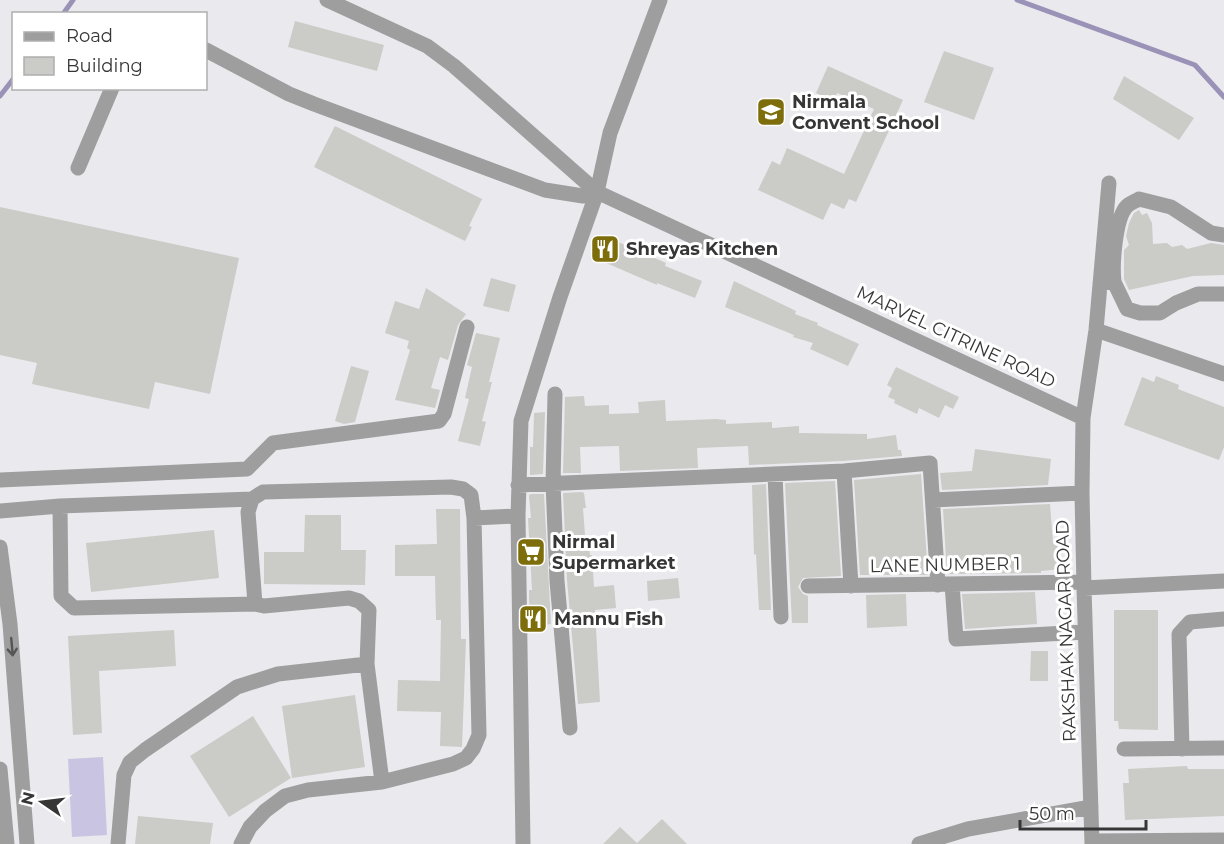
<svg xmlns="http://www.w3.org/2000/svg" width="1224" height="844" font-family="Montserrat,sans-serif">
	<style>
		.garden { fill: #cac4e3 }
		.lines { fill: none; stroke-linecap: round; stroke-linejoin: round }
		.stream { stroke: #9a92b7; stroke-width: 5 }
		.building { fill: #cbcbc7 }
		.minor { stroke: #9e9e9f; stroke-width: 15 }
		.oneway { stroke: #555556 }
		.labels { text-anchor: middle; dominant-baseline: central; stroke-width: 6; stroke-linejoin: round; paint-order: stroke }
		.poi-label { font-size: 18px; font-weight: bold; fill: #363637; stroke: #fff; text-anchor: start }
		.street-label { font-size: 18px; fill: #363637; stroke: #fff }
	</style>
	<rect width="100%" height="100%" fill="#eae9ed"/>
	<path class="garden" d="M103,757l4,78 -35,2 -4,-78z"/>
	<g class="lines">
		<path class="stream" d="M1017,0l178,65 29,32
			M63,14l10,-14
			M0,96l14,-18"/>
	</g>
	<path class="building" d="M295,21l89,24 -7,26 -89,-24z
		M944,51l50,17 -20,52 -50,-18z
		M828,66l75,34 -47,102 -7,-3 -5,10 -13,-6 -8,17 -65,-30 14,-29 8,4 7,-17 57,26 30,-65 -37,-16 -3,8 -18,-8z
		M1124,76l70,42 -15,22 -66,-41z
		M335,126l147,73 -13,27 3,1 -7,14 -151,-74z
		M0,207l239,51 -29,136 -55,-12 -6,27 -117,-25 5,-21 -37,-8z
		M1139,210l3,5 5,-2 5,10 1,21 14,-1 5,4 10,-2 5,4 24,-6 13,2v30l-31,1 -64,14 -5,-11v-29l5,-5 -3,-9 3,-13 5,-10z
		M607,237l59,26 -1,3 37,15 -7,17 -38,-15v2l-60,-26z
		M491,278l25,7 -7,27 -26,-6z
		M734,281l62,30 -1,3 23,9 -1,2 42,19 -11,22 -38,-17 3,-6 -20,-6 1,-2 -69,-28z
		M426,288l40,26 -8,11 -10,35 -8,-3 -9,31 9,2 -5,18 -40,-8 15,-50 -3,-2 2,-7 -24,-8 10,-32 24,8z
		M476,333l24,5 -11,44h3l-10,39 4,1 -6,24 -22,-5 11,-42 -4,-1 7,-31 -5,-2z
		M351,366l18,5 -14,51 -11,2 -9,-3z
		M896,367l63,30 -6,12 -8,-4 -6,13 -20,-10 -2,6 -23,-11 1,-3 -7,-3 4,-9 -5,-3z
		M1156,376l23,9 -1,4 46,18v40l-5,13 -95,-35 18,-48 12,5z
		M584,396l1,10 24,-1v9l30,-1 -1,-11 27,-2 1,21 50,-2 10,1v4l46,-2v6l27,-2v7l68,1v5l29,-4 2,15h3l1,6 -59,5 -94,4 -1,-19 -51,2 1,20 -78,3 -1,-25 -39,1 1,26h-18l2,-76z
		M545,412l-2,62 -13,1v-28h3l1,-34z
		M975,449l76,10 -3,26 -106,5 -2,-17 32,-2z
		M921,474l7,101h-68l-6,-95z
		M835,481l6,95 -38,2 -5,9 5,7 5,2v27h-16l-7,-140z
		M766,484l5,126h-12l-3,-56 -2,1 -2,-70z
		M582,492l2,1 2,15h-3l2,27h3l2,20h2l2,32 20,-2 2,23 -21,2 5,92 -22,2 -11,-124 -4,-87z
		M531,494h13l7,130 -19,3 -3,-27v-10h3l-4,-72h3l-2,-23z
		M1050,504l3,39h4l3,26 -19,2v2l-94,1 -4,-65z
		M436,509h24l1,130h5l-4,108 -22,-1 1,-34 -44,-1 1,-31 42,1 1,-61h-5l-1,-44h-40v-31l42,-1z
		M305,515h36v35h25l-1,35 -101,-1v-32h40z
		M214,530l5,48 -128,14 -5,-49z
		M678,578l2,20 -32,3 -1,-20z
		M1035,592l2,32 -72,5 -3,-35z
		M906,594l1,32 -40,2 -1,-33z
		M1114,610h44v120l-39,-1 -1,-8h-4z
		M174,630l2,36 -77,5 3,62 -29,2 -5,-99z
		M1031,651h17v30h-18z
		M355,695l10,72 -73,11 -10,-72z
		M253,716l38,62 -62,39 -39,-61z
		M1187,766l1,3h36v47l-99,4 -2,-37h6l-1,-14z
		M138,816l75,7 -3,21h-75z
		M662,819l25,25h-84l17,-17 17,16z"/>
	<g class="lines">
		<path class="minor" d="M327,0l100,46 27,20 143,126 486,226
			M206,50l83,44 25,10 231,86 38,6 11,-7
			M78,168l34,-80
			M1114,282l13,27 13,4h20l16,-10 22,-9h26
			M1100,283l14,-1c-2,-17 1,-64 13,-76 3,-3 9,-5 12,-7l32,8 40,26 13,2
			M1096,330l128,44
			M555,394l-2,89 4,98 13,147
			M844,471l7,115
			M775,474l6,143
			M0,480l247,-11 26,-26 166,-22 5,-7 23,-87
			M518,485l326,-14 86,-8 8,122
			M933,500l149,-7
			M60,506l1,90 13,12 181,-4
			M0,511l60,-5 192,-7 11,-7 188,-5 12,2 8,6 3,23 5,217 -6,14 -7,9 -13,6 -71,18 -74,8 -23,6 -20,15 -15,16 -9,17
			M474,518l44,-2
			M0,547l10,77 17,220
			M952,584l4,55 129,-7
			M808,586l276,-4
			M1084,588l140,-7
			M367,664l15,118
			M1124,749l100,-1
			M1182,749l-3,-115 11,-12 34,-3
			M0,769l7,75
			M1092,841l132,-1
			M118,844l6,-69 6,-13 15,-12 92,-63 41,-13 89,-10 2,-54 -10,-9 -10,-3 -85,8 -9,-2 -7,-92 4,-13
			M523,844l-5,-328 3,-95 39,-124 37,-105 13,-59 50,-133
			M919,844l49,-15 123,-22
			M1092,844l-8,-256 -2,-95 1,-75 13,-88 13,-147"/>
	</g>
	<defs><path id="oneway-shaft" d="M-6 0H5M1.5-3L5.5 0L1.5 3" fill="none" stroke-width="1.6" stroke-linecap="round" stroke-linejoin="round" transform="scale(1.5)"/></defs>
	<use class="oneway" href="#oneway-shaft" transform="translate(12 647) rotate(85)"/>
	<defs>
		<g id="school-square" transform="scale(1.5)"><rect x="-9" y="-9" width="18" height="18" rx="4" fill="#7d6e0b" stroke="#fff"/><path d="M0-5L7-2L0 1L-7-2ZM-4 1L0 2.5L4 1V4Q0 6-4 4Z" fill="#fff"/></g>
		<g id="restaurant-square" transform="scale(1.5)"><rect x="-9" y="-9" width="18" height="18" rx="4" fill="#7d6e0b" stroke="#fff"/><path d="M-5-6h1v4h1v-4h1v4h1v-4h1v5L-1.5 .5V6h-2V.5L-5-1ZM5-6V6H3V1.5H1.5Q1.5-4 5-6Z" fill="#fff"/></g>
		<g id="supermarket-square" transform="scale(1.5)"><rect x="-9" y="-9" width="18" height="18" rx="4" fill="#7d6e0b" stroke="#fff"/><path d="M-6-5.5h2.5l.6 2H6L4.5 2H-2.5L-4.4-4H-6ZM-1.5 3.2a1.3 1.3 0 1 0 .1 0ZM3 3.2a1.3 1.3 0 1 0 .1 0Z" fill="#fff"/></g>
	</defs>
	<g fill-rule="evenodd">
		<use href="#school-square" x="771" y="112"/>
		<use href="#restaurant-square" x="605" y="249"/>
		<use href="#supermarket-square" x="531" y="552"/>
		<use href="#restaurant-square" x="533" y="619"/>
	</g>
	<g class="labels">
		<g class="poi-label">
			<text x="792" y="102">Nirmala<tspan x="792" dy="21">Convent School</tspan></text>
			<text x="626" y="249">Shreyas Kitchen</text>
			<text x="552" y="542">Nirmal<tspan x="552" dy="21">Supermarket</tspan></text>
			<text x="554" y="619">Mannu Fish</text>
		</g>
		<g class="street-label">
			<text transform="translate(956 337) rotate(25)">MARVEL CITRINE ROAD</text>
			<text transform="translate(945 565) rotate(-1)">LANE NUMBER 1</text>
			<text transform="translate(1066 631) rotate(-92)">RAKSHAK NAGAR ROAD</text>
		</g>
	</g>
	<rect x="12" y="12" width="195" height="78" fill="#ffffff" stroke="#afafaf" stroke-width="1.5"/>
	<rect x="24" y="32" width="30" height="9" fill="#9e9e9f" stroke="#afafaf" stroke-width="1.5"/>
	<text x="66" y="42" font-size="18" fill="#363637">Road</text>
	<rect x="24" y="57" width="30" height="18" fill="#cbcbc7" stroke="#afafaf" stroke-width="1.5"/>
	<text x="66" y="72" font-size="18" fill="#363637">Building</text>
	<g transform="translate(42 802) rotate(284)" stroke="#ffffff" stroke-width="4.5" paint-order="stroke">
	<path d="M0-4.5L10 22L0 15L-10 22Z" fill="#363637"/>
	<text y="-9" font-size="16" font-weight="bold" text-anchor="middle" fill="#363637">N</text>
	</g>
	<path d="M1020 820v9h126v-9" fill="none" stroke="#363637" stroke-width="3"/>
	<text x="1029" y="820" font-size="18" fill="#363637" stroke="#ffffff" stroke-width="4.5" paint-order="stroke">50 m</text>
</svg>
